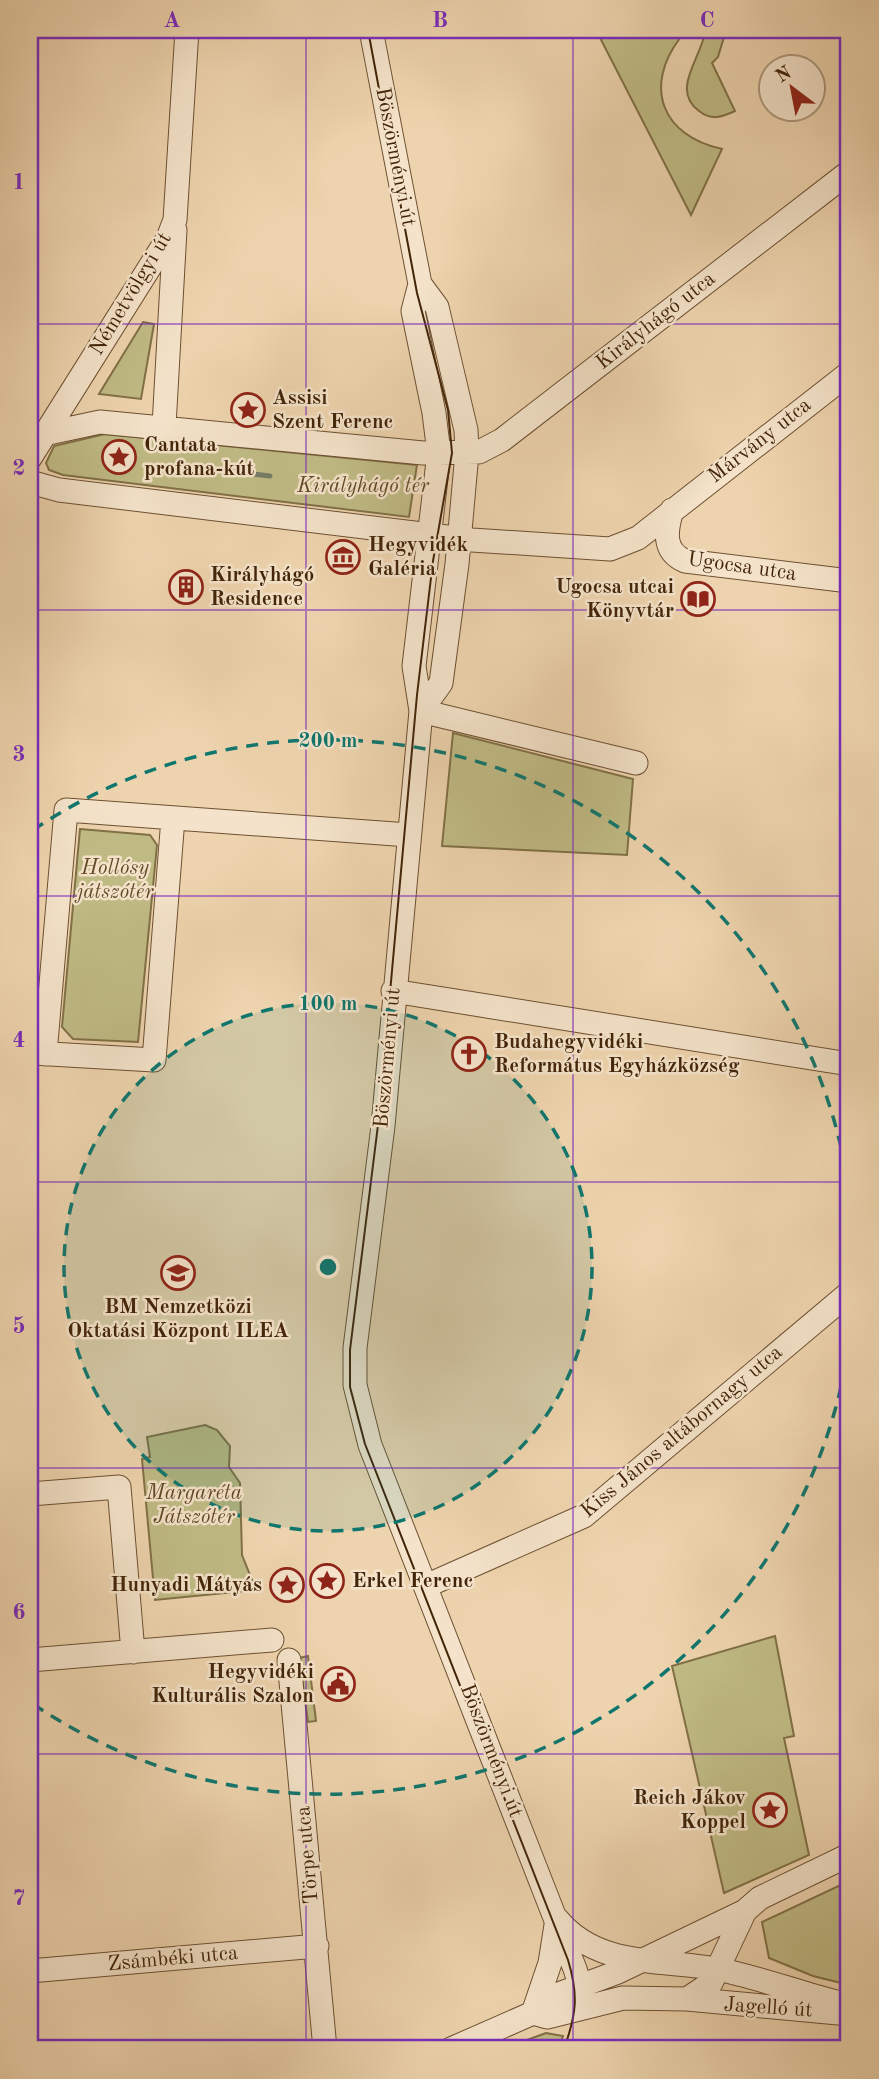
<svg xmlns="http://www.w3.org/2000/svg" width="879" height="2079" font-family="'Old Standard TT',serif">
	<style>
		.green { fill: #c0bb85; stroke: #817046; stroke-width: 2 }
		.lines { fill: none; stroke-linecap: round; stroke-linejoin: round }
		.stream { stroke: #777d67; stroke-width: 5 }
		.minor-casing { stroke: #6d5032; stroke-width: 25 }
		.minor { stroke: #f4e3ca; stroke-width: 23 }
		.tram { stroke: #422408; stroke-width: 2 }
		.grid { fill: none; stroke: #7b2cbf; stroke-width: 2; stroke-opacity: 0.55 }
		.ring { fill: none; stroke: #0f766e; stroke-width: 3.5; stroke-dasharray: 12 9 }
		.labels { text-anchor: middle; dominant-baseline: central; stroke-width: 5; stroke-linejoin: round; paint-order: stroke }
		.street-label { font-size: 21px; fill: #422408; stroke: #f4e3ca }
		.poi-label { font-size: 21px; font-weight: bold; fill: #422408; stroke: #f4e3ca; text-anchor: start }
		.park-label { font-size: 21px; font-style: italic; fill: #624a27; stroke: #f4e3ca }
		.centre { fill: #0f766e; stroke: #f4e3ca; stroke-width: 3.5 }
		.ring-label { font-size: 21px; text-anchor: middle; font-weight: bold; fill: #0f766e; stroke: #f4e3ca; stroke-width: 5; stroke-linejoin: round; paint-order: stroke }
		.neatline { fill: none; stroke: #7b2cbf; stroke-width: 2.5 }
		.grid-label { font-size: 23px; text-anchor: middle; font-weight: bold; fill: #7b2cbf }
	</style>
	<rect width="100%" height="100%" fill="#eed4ae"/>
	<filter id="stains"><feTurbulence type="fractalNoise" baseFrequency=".00286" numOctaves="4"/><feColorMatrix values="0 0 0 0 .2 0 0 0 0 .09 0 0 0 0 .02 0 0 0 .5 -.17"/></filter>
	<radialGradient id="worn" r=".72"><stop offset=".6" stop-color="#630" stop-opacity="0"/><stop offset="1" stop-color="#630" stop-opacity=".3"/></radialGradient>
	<path class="green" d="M596,30h80l4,8c-37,49 -18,98 42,111l-31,66z
		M705,30h16l3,7 -6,20 -6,6 23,48c-13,6 -23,10 -36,0 -30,-22 5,-56 6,-81z
		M143,322l11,2 -13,75 -42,-5z
		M105,434l312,31 -8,52 -346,-42 -14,-5 -3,-7 8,-17z
		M453,733l180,46 -6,76 -185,-9z
		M80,829l70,6 7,10 -19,197 -65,-3 -11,-12z
		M205,1425l12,5 13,16 -1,21 11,16 2,72 14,35 -101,10 -13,-141 8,-2 -3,-20z
		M775,1636l19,100 -10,2 25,117 -85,38 -52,-227z
		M308,1656l8,65 -8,1 -9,-64z
		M849,1881v104l-36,-9 -44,-18 -7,-36z
		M546,2033l17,3 -5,13h-56z"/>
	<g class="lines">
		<path class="stream" d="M176,465l94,11"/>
		<g class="minor-casing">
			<path id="minor" d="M371,30l49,254 17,23 29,123 1,23 -10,111 -16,119 -20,28
				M420,284l-7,27 21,102 5,40 -25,213 7,45 -38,415 -28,222v37l15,60 205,524 5,16 -1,23
				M164,426l11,-196
				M30,437l70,-15 323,31 56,-1 23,-12 347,-268
				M30,458l138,-220 7,-18 12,-190
				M30,482l29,8 413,50 138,9 28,-11 211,-165
				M672,510c-6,20 -10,41 13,51l164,20
				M421,711l215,52
				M393,991l456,73
				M33,1053l121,7 19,-242
				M45,1054l21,-244 343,25
				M30,1494l89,-7 14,165
				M426,1586l158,-70 265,-223
				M30,1660l242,-20
				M289,1660l36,389
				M558,1920c40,48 104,39 159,49 40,8 80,23 119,33
				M30,1971l287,-25
				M687,1999l24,-16 34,-72
				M533,2013l14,4 76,-19 64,1 162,15
				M533,2013l17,-50 6,-38
				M451,2049l82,-36 23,-18 62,-23 127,-61 15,-13 89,-43"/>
		</g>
		<use href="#minor" class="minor"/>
		<path class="tram" d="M368,30l49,263 31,117 4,43 -19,108 -16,134 -39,430 -28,225v37l15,57 203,516c11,36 8,55 -4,89"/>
	</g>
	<path class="grid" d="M306,30v2019M573,30v2019M30,324h819M30,610h819M30,896h819M30,1182h819M30,1468h819M30,1754h819"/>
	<circle cx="328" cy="1267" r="264" fill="#0f766e" fill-opacity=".12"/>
	<g class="ring">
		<circle cx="328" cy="1267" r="264"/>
		<path d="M849 1345A527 527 0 0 1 33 1704M33 830A527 527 0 0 1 849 1189"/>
	</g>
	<defs>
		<g id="sight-ring" transform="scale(1.75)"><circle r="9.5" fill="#f4e3ca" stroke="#8f2418" stroke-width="1.5"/><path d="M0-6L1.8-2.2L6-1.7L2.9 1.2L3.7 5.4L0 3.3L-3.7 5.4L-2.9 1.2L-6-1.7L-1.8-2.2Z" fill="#8f2418"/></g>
		<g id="museum-ring" transform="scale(1.75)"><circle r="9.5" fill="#f4e3ca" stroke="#8f2418" stroke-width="1.5"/><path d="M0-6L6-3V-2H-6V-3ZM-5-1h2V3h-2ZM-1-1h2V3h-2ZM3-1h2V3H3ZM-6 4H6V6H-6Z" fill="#8f2418"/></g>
		<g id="building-ring" transform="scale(1.75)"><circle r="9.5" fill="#f4e3ca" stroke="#8f2418" stroke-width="1.5"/><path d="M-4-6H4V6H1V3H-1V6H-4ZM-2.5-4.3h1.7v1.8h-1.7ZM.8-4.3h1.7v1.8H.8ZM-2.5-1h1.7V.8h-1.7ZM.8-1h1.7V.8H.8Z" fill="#8f2418"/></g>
		<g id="library-ring" transform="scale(1.75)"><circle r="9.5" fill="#f4e3ca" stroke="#8f2418" stroke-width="1.5"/><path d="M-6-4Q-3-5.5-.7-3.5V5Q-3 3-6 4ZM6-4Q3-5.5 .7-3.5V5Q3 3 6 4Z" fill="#8f2418"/></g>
		<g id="church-ring" transform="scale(1.75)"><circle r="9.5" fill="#f4e3ca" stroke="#8f2418" stroke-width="1.5"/><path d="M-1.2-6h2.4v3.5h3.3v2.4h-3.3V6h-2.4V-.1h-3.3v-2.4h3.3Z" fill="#8f2418"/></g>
		<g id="school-ring" transform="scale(1.75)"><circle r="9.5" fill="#f4e3ca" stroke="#8f2418" stroke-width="1.5"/><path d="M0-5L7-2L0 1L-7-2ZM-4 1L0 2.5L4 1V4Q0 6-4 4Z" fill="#8f2418"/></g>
		<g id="civic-ring" transform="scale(1.75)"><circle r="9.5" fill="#f4e3ca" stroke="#8f2418" stroke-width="1.5"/><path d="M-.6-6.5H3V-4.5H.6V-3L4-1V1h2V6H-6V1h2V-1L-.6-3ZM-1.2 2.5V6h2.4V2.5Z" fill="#8f2418"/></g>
	</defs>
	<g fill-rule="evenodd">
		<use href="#sight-ring" x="248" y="410"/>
		<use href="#sight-ring" x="119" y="457"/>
		<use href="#museum-ring" x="343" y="557"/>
		<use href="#building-ring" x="186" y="587"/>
		<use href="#library-ring" x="698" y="599"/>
		<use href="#church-ring" x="469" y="1054"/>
		<use href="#school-ring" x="178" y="1273"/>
		<use href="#sight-ring" x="327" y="1581"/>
		<use href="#sight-ring" x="287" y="1585"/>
		<use href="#civic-ring" x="338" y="1684"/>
		<use href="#sight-ring" x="770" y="1810"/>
	</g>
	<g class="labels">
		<g class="street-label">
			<text transform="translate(395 157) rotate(79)">Böszörményi út</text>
			<text transform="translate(131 294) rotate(-59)">Németvölgyi út</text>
			<text transform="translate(656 321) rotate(-38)">Királyhágó utca</text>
			<text transform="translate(760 441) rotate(-38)">Márvány utca</text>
			<text transform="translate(742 567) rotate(8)">Ugocsa utca</text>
			<text transform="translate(388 1058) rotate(-85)">Böszörményi út</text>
			<text transform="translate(682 1432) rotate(-40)">Kiss János altábornagy utca</text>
			<text transform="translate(491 1751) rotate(69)">Böszörményi út</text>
			<text transform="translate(308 1855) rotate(-95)">Törpe utca</text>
			<text transform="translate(173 1959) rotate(-5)">Zsámbéki utca</text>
			<text transform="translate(768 2008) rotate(4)">Jagelló út</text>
		</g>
		<g class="poi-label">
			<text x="272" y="398">Assisi<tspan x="272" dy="24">Szent Ferenc</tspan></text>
			<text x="144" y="445">Cantata<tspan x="144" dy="24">profana-kút</tspan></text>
			<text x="368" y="545">Hegyvidék<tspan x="368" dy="24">Galéria</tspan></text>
			<text x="210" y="575">Királyhágó<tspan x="210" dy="24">Residence</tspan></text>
			<text x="674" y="587" text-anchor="end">Ugocsa utcai<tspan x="674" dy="24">Könyvtár</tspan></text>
			<text x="494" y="1042">Budahegyvidéki<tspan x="494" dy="24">Református Egyházközség</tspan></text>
			<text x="178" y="1307" text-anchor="middle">BM Nemzetközi<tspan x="178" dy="24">Oktatási Központ ILEA</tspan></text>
			<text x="352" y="1581">Erkel Ferenc</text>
			<text x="262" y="1585" text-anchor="end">Hunyadi Mátyás</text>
			<text x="314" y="1672" text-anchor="end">Hegyvidéki<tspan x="314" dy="24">Kulturális Szalon</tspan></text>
			<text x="746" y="1798" text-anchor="end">Reich Jákov<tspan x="746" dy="24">Koppel</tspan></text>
		</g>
		<g class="park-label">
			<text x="363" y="486">Királyhágó tér</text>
			<text x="115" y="868">Hollósy<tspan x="115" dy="24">játszótér</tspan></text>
			<text x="194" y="1493">Margaréta<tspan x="194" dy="24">Játszótér</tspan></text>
		</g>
	</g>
	<circle cx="328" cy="1267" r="10" class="centre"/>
	<g class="ring-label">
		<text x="328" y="747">200 m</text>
		<text x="328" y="1010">100 m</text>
	</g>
	<rect width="879" height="2079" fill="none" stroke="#eed4ae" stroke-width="77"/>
	<g transform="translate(792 88) rotate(328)"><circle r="33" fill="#f4e3ca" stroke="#ad977c" stroke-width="2"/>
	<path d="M0-5L12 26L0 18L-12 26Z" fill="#8f2418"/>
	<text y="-10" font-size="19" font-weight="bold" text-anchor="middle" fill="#422408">N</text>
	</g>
	<rect x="38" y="38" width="802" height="2002" class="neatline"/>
	<g class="grid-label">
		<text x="172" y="27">A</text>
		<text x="440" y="27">B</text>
		<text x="707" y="27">C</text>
		<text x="19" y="189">1</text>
		<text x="19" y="475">2</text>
		<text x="19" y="761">3</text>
		<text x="19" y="1047">4</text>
		<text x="19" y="1333">5</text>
		<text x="19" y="1619">6</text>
		<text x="19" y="1905">7</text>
	</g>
	<rect width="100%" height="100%" filter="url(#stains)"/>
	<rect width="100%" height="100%" fill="url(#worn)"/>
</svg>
